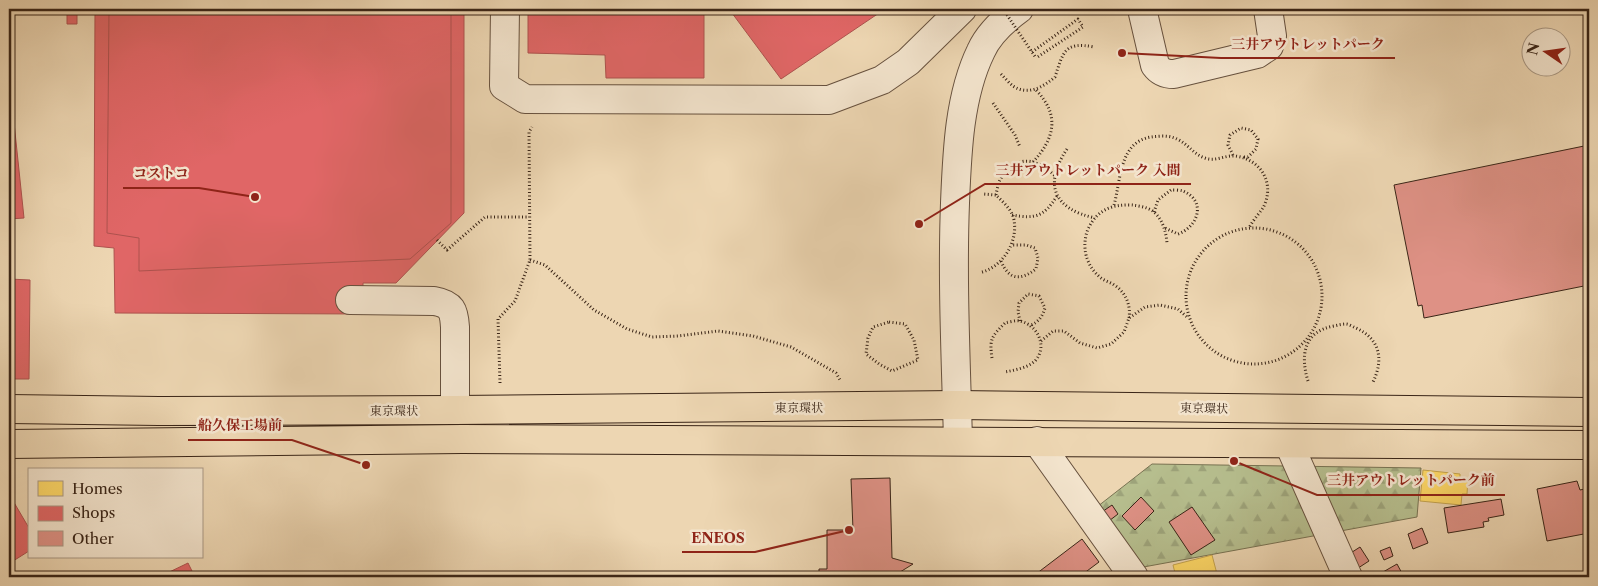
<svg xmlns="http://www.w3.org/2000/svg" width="1598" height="586" font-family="'Libre Caslon Text','Noto Serif JP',serif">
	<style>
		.forest { fill: url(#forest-firs); stroke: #787252 }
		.homes { fill: #ffd966; stroke: #c4a34e }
		.shops { fill: #e06666; stroke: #ae524e }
		.building { fill: #de9185; stroke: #3a2517 }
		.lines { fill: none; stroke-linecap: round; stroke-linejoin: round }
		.minor-casing { stroke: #67513e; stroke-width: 30 }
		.highway-casing { stroke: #3a2517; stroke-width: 30 }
		.path { stroke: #3a2517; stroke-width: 3; stroke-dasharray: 1 2.5; stroke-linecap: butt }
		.minor { stroke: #f3e4cd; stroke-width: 28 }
		.highway { stroke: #edd6b2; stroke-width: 28 }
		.path-bridge { stroke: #3a2517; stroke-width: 3; stroke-dasharray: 1 2.5; stroke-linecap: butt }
		.labels { text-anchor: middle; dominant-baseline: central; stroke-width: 5; stroke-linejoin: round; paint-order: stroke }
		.street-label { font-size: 12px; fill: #3a2517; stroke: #f3e4cd }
		.leader { fill: none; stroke: #8f2418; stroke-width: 2 }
		.callout-dot { fill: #8f2418; stroke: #f3e4cd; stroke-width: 2 }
		.callout-label { font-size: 14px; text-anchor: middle; font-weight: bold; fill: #8f2418; stroke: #f3e4cd; stroke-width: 5; stroke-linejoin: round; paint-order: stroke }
	</style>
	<defs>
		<pattern id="forest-firs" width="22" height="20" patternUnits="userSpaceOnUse" patternTransform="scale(1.25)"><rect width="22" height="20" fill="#b6be8e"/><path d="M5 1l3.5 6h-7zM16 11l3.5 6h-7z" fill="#9da37a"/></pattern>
	</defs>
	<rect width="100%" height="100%" fill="#edd6b2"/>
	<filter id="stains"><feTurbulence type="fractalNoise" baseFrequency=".004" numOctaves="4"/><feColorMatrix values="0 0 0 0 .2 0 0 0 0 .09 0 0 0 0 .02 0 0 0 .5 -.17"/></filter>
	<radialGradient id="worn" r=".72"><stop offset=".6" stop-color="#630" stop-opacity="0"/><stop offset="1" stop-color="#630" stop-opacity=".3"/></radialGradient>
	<path class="forest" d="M1152,464l269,4 -4,49 -279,51 -45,-58z"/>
	<path class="homes" d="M1423,470l37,4v4l8,1 -1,15h-5l-1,11 -41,-4z
		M1212,555l5,19 3,-1 1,4h-45l-3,-12z"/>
	<path class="shops" d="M95,9h369v204l-68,70h-33v31l-248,-1 -1,-65 -20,-2z
		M109,9h342v214l-41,36 -271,12v-33l-32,-5z
		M528,9h176v69h-98l-1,-23 -77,-2z
		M729,9h156l-104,70z
		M67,13h10v11h-10z
		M9,75l15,143 -15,1z
		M9,279l21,1 -1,99h-20z
		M9,494l20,34v23l-19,12z
		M188,563l7,14h-36z"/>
	<path class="building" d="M1589,145v140l-165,33 -2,-13 -4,1 -24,-121z
		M890,478l2,80 21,6 -21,13h-73v-8h8v-39h26l-2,-51z
		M1577,481l3,9 9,-2v45l-42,8 -10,-52z
		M1141,497l13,14 -19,19 -13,-14z
		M1501,499l3,16 -16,3 1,3 -6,1 1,5 -36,6 -4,-25z
		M1112,505l6,9 -13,10 -6,-10z
		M1192,507l23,33 -24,15 -22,-33z
		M1422,528l6,15 -15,6 -5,-15z
		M1082,539l17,23 -20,15h-47z
		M1360,547l9,14 -17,11 -9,-14z
		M1390,547l3,9 -9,4 -4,-9z
		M1397,564l7,13h-27l-1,-1z"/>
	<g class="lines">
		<g class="minor-casing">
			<path id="minor" d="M505,9l-1,77 21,13 304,1 53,-20 26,-18 54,-53
				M1142,9l13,56c5,7 10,9 19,9l83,-20 12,-8 3,-10 -4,-27
				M350,300l84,1c18,3 20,10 21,26v83
				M958,441c-2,-79 -6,-159 -3,-238 2,-50 4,-107 26,-152 8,-18 23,-31 38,-42
				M1037,441l97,136
				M1289,444l59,133"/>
		</g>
		<g class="highway-casing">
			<path id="highway" d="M9,409l150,2 296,-1 502,-5 632,7
				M9,444l453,-5 1127,6"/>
		</g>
		<path class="path" d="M1032,52l46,-33 5,8 -47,31
			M1001,74c4,4 8,9 12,12 15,10 30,1 42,-9 8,-24 9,-36 39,-30
			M993,103l22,32 5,12
			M1067,149c-24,36 -13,60 28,69
			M1233,155l-5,-10 2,-10 11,-7 10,2 7,9 -2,10 -8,8h-4
			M1033,162c22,-24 27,-47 3,-72
			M996,195c1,-5 2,-11 4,-15 2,-4 5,-7 8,-10 15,-16 33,-8 47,6
			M1114,205c7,-25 5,-63 37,-68 8,-1 18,-2 26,2 11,5 16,15 28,19 10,4 20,-3 30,-2 25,3 40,26 29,50 -4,7 -11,14 -15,22
			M1154,212l4,-12 13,-10c3,0 9,0 12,1 24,10 15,36 -5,43l-13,-6
			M1012,215c23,4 32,2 45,-19
			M1186 296a68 68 0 1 1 136 0a68 68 0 1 1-136 0Z
			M437,240l10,10 38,-33h44
			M530,260l15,5 49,45 33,19 25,8 26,-1 40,-5 35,5 38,11 45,26 4,7
			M1001,261c8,19 19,20 35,8l2,-11 -3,-10 -9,-3h-15
			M982,272c22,-6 38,-33 31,-56 -3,-8 -11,-15 -17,-21l-13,-1
			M1129,318c2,-12 -3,-26 -15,-33 -4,-3 -9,-4 -13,-7 -15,-12 -20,-31 -13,-49 9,-19 24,-25 44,-24 7,1 16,2 22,7 9,8 12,20 13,31
			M1020,321l-2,-9 1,-9 9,-9 11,2 6,12c-3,9 -6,14 -16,18
			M889,322l16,2 9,16 4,20 -26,11 -13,-7 -13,-10 2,-16 5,-11z
			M1041,341l12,-10h11l16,12 17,5 14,-4 13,-12 5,-14 16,-11 15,-2 18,4 10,9
			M992,358c-3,-19 0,-22 13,-35 4,-1 11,-3 15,-2 18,4 28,26 15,40 -8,7 -20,9 -30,11
			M1308,381c-8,-26 -4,-50 26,-55 4,-1 8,-2 12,-2 3,0 7,3 10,4 24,11 28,31 17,54
			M500,383l-2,-64 17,-18 15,-41 -1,-128 3,-5"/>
		<use href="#minor" class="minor"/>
		<use href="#highway" class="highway"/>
		<path class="path-bridge" d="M1003,9l33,49"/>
	</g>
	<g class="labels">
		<g class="street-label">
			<text x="799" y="407">東京環状</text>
			<text transform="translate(1204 408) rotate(1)">東京環状</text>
			<text x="394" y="410">東京環状</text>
		</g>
	</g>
	<path class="leader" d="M1122 53L1221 58H1395M919 224L985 184H1191M255 197L199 188H123M366 465L292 440H188M1234 461L1317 495H1505M849 530L755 552H682"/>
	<g class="callout-dot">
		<circle cx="1122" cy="53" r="5"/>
		<circle cx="919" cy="224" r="5"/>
		<circle cx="255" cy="197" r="5"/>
		<circle cx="366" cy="465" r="5"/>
		<circle cx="1234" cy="461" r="5"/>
		<circle cx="849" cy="530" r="5"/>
	</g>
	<g class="callout-label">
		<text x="1308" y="49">三井アウトレットパーク</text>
		<text x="1088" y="175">三井アウトレットパーク 入間</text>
		<text x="161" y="178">コストコ</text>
		<text x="240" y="430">船久保工場前</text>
		<text x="1411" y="485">三井アウトレットパーク前</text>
		<text x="718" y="543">ENEOS</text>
	</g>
	<rect width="1598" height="586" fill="none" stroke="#edd6b2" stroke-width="30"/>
	<rect x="10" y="10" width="1578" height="566" fill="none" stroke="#3a2517" stroke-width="2.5"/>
	<rect x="15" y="15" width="1568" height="556" fill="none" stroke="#3a2517"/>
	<rect x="28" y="468" width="175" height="90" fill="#f3e4cd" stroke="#a99884"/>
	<rect x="38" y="481" width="25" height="15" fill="#ffd966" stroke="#a99884"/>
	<text x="72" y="494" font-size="15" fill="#3a2517">Homes</text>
	<rect x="38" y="506" width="25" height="15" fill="#e06666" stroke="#a99884"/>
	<text x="72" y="518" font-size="15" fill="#3a2517">Shops</text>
	<rect x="38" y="531" width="25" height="15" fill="#de9185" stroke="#a99884"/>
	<text x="72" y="544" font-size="15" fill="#3a2517">Other</text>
	<g transform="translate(1546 52) rotate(283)"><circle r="24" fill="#f3e4cd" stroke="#a99884"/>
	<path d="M0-4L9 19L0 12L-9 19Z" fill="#8f2418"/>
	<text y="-8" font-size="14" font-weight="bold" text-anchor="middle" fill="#3a2517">N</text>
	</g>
	<rect width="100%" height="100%" filter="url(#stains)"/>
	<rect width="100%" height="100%" fill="url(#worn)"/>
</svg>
